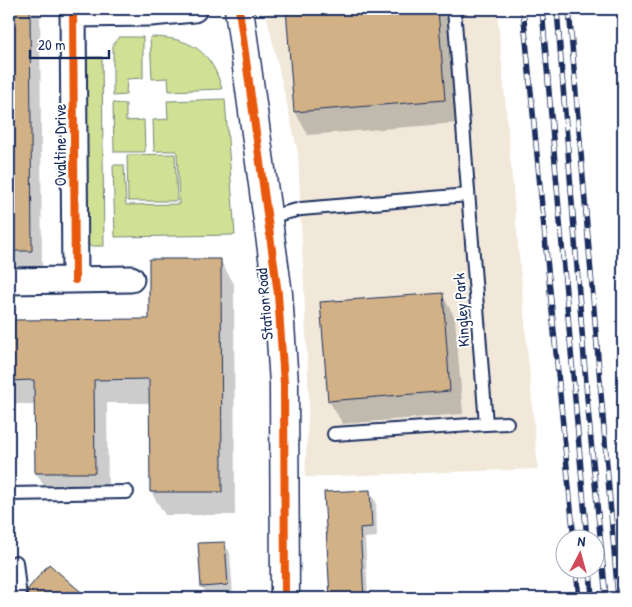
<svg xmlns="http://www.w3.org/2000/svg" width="632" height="607" font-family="'Patrick Hand',sans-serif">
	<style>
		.built { fill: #f1e8da }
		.green { fill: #d0e094; stroke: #768879 }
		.shadow { fill: #0003 }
		.building { fill: #d1b185; stroke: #1b2f5e }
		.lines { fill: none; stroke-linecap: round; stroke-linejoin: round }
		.lane-casing { stroke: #1b2f5e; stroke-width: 16 }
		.street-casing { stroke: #1b2f5e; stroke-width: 29 }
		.secondary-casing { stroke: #1b2f5e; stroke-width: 31 }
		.path { stroke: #1b2f5e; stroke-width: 3; stroke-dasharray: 1 4; stroke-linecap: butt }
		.lane { stroke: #fff; stroke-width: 12 }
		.street { stroke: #fff; stroke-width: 25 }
		.secondary { stroke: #fff; stroke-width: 28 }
		.rail-casing { stroke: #1b2f5e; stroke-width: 5.5 }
		.rail { stroke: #fff; stroke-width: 4; stroke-dasharray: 11; stroke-linecap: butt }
		.cycleway-casing { stroke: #fff; stroke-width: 11 }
		.cycleway { stroke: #e8590c; stroke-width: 8 }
		.labels { text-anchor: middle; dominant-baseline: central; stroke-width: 4; stroke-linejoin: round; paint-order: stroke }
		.street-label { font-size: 16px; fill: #1b2f5e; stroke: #fff }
	</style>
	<rect width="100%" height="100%" fill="#fff"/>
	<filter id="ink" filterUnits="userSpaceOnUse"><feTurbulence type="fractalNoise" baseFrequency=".02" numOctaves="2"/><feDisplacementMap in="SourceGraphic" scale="10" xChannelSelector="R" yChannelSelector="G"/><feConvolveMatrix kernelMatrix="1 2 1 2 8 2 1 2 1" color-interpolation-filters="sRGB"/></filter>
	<g filter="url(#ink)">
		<path class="built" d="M265,9h232l41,460 -233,8 4,-76 -11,-248z"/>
		<path class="green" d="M119,37h24v41l-16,1 -1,16 -13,1v-51z
			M150,37c40,0 62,14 72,52l-53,2 -1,-13 -16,1z
			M85,57h17l2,189h-18z
			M225,99l10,136 -120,2 -2,-72h11l2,40 53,-1 -2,-53h-23l-1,-31 15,-1 -1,-18z
			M113,103l13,1v17l18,-1 1,32h-31z
			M175,154l2,47h-49l-1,-46z"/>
		<path class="shadow" d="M9,9h31l2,260h-33z
			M287,9h162l8,114 -149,12 -13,-23z
			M220,260l14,24 1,231h-70l-14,-23v-89h-44l1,93h-58l-14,-23v-69h-23l-4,-7v-76l142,-1z
			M442,294l13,24 8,96 -120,10 -14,-23z
			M370,492l6,10 1,35 -12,1 3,60h-37l-6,-105z
			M224,543l6,10 3,42 -25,2 -6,-11z
			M49,566l38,32h-54l-4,-6z
			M9,587h1l6,11h-7z"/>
		<path class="building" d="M9,9h21l2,242h-23z
			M286,9h152l7,91 -151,12z
			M149,259h72l1,233h-72l-1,-113 -55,1 1,93h-60l-1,-93 -25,1v-61l140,-1z
			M443,293l7,98 -122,10 -8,-99z
			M370,490l2,37 -12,1 4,70h-34l-6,-106z
			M225,542l3,43 -27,2 -3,-44z
			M49,564l9,8 30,26h-60l-1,-8z"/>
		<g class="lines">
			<g class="lane-casing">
				<path id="lane" d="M268,217l33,-8 167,-14
					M486,424l21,-1
					M334,434l152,-10 -32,-415
					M9,494l118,-2
					M16,562l4,36"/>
			</g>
			<g class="street-casing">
				<path id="street" d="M73,9l2,271
					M73,14l78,-1 43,-4
					M9,281l122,-2"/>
			</g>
			<g class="secondary-casing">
				<path id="secondary" d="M239,9l39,285 6,90 1,214"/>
			</g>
			<path class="path" d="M623,9v3"/>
			<use href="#lane" class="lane"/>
			<use href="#street" class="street"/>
			<use href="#secondary" class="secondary"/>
			<g class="rail-casing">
				<path id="rail" d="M523,9l51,531
					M542,9l45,531
					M557,9l31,400 18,189
					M569,9l49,589
					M576,570l3,28
					M590,570l2,28"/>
			</g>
			<use href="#rail" class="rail"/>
			<g class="cycleway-casing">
				<path id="cycleway" d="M73,9l2,271
					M239,9l39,285 6,90 1,214"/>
			</g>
			<use href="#cycleway" class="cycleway"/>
		</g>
	</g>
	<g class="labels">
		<g class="street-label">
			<text transform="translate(60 145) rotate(-90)">Ovaltine Drive</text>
			<text transform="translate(264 304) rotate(-95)">Station Road</text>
			<text transform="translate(461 310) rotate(-94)">Kingley Park</text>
		</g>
	</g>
	<rect width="632" height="607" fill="none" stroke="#fff" stroke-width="30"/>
	<rect x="15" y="15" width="602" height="577" fill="none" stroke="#1b2f5e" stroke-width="2" filter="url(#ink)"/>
	<g transform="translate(580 554) rotate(6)"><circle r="24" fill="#ffffff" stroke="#a4acbf"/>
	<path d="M0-4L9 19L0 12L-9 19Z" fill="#d1495b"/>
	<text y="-8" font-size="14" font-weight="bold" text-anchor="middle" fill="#1b2f5e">N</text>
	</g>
	<path d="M30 50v8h79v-8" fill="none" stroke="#1b2f5e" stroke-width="2.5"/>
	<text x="38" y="50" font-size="15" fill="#1b2f5e" stroke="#ffffff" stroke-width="4" paint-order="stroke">20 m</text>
</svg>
